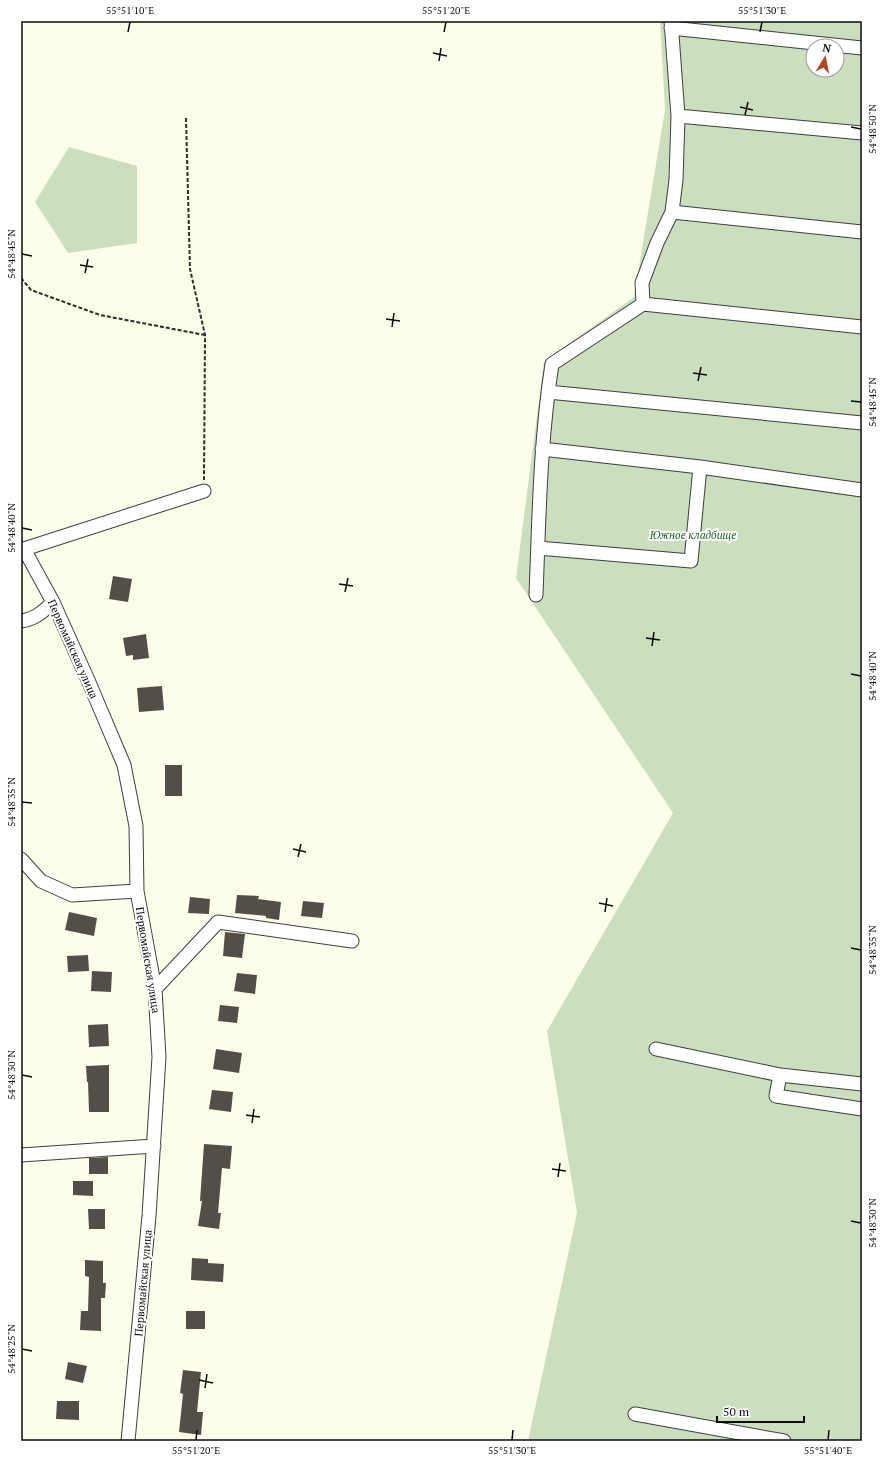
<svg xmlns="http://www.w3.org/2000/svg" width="883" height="1462" font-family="'PT Serif',serif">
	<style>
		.cemetery { fill: #cbdebd; fill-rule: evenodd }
		.building { fill: #534f48 }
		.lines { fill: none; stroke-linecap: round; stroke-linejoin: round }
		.minor-casing { stroke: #3e3e3e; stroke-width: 15 }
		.path { stroke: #2d2d2d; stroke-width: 2; stroke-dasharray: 4 2; stroke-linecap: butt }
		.minor { stroke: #fff; stroke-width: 13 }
		.ticks { fill: none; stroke: #0b0b0b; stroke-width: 1.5 }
		.labels { text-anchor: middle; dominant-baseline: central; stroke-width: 4; stroke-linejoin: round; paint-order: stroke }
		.park-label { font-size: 11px; font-style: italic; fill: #1e6021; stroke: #fff }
		.street-label { font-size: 11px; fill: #0b0b0b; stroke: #fff }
		.neatline { fill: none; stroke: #0b0b0b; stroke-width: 1.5 }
		.ticks-label { font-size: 10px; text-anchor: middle; fill: #0b0b0b }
	</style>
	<rect width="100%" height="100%" fill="#fdfeea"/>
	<path class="cemetery" d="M660,21h202v1420h-334l49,-228 -30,-182 126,-218 -157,-235 28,-216 90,-65 31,-187zM813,46h24v24h-24z
		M69,147l68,19v77l-69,10 -33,-51z"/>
	<path class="building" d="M113,576l19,3 -4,23 -19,-3z
		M146,634l3,24 -16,2v-5l-7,1 -3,-18z
		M162,686l2,24 -25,2 -2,-24z
		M165,765h17v31h-17z
		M237,895l22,1 -1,3 23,3 -2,18 -13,-2v-2l-31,-3z
		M190,897l20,2 -1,15 -21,-1z
		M303,901l21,2 -2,15 -21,-2z
		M69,912l28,6 -3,18 -29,-6z
		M225,932l20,2 -3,24 -19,-2z
		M88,955l1,16 -21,1 -1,-16z
		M92,971l20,1 -1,20 -20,-1z
		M237,973l20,2 -2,19 -21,-3z
		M220,1005l19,2 -2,16 -19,-2z
		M108,1024l1,22 -20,1 -1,-22z
		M216,1049l26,4 -3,20 -26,-4z
		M109,1065v47h-20l-1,-30h-1l-1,-16z
		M212,1090l21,2 -2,20 -22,-3z
		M204,1144l28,2 -2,23 -8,-1 -4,45h3l-2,16 -21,-3 4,-25h-2z
		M108,1157v17h-19v-16z
		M73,1181h20v15l-20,-1z
		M88,1209h17v20h-16z
		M192,1258l16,1v4l16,1 -1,18 -32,-2z
		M85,1260l18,1v22h3l-1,15h-4v33l-21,-1 1,-19h7l1,-34 -4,-1z
		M186,1311h19v18h-19z
		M68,1362l19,4 -4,17 -18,-4z
		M183,1370l18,2 -4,40h6l-2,23 -22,-3 4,-38 -3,-1z
		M57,1401h22v19l-23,-1z"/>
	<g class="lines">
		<g class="minor-casing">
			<path id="minor" d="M671,28l191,20
				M678,116l184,17
				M672,212l190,20
				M643,304l219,23
				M548,392l314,31
				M542,449l158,18 162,23
				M538,548l153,13 9,-94
				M24,549l29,53 35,78 36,85 12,61 1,65 18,98 4,68 -10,159 -21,225
				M21,550l183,-59
				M536,595c3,-77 4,-154 16,-231l91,-60 -1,-21 15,-40 15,-31 4,-32 2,-64 -7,-95
				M21,621c14,-2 22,-9 32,-19
				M21,859l20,22 31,14 65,-4
				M155,989l63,-67 134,19
				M656,1049l124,26
				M862,1084l-82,-9 -4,21 86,13
				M21,1155l133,-9
				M635,1414l149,27"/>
		</g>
		<path class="path" d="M186,118l4,151 15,66 -1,145
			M21,278l10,12 69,25 105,20"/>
		<use href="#minor" class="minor"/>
	</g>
	<path class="ticks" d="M128,32l2,-10M444,32l2,-10M760,32l2,-10M433,53l14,3M439,61l2,-13M740,107l13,3M745,115l3,-13M851,127l10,2M22,254l10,2M80,265l13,2M85,273l3,-14M386,319l14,2M392,327l2,-14M693,373l14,2M698,381l3,-14M851,401l10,1M22,528l10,2M339,584l14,2M345,592l3,-14M646,638l14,2M652,646l2,-14M851,674l10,2M22,802l10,1M293,849l13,3M298,857l3,-13M599,903l14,3M605,912l2,-14M851,948l10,2M22,1075l10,2M246,1115l14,2M252,1123l2,-14M552,1169l14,2M558,1177l2,-14M851,1221l10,2M22,1349l10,2M199,1380l14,3M205,1388l2,-14M196,1440l1,-10M512,1440l1,-10M828,1440l1,-10"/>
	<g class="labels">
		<g class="park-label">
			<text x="693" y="535">Южное кладбище</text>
		</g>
		<g class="street-label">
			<text transform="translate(73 649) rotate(66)">Первомайская улица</text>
			<text transform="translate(148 960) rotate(81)">Первомайская улица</text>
			<text transform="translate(143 1283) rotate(-85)">Первомайская улица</text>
		</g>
	</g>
	<rect width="883" height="1462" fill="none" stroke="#ffffff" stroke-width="44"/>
	<g transform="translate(825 58) rotate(10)"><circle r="19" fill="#ffffff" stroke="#9d9d9d"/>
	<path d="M0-3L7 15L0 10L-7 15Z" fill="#b64528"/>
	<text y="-6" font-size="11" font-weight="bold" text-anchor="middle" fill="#0b0b0b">N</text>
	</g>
	<path d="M717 1416v6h87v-6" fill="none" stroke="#0b0b0b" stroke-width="2"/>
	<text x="723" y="1416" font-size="12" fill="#0b0b0b" stroke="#ffffff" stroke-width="3" paint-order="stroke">50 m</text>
	<rect x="22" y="22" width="839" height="1418" class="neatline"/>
	<g class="ticks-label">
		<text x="130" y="14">55°51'10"E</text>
		<text x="446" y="14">55°51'20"E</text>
		<text x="762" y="14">55°51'30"E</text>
		<text transform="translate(872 129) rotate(-90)" y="4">54°48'50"N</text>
		<text transform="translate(11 254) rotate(-90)" y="4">54°48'45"N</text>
		<text transform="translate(872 402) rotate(-90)" y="4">54°48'45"N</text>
		<text transform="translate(11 528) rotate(-90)" y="4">54°48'40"N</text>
		<text transform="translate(872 676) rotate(-90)" y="4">54°48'40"N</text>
		<text transform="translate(11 802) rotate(-90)" y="4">54°48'35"N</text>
		<text transform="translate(872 950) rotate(-90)" y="4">54°48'35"N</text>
		<text transform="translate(11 1075) rotate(-90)" y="4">54°48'30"N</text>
		<text transform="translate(872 1223) rotate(-90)" y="4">54°48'30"N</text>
		<text transform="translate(11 1349) rotate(-90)" y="4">54°48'25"N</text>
		<text x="196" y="1454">55°51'20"E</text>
		<text x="512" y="1454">55°51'30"E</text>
		<text x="828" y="1454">55°51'40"E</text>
	</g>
</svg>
